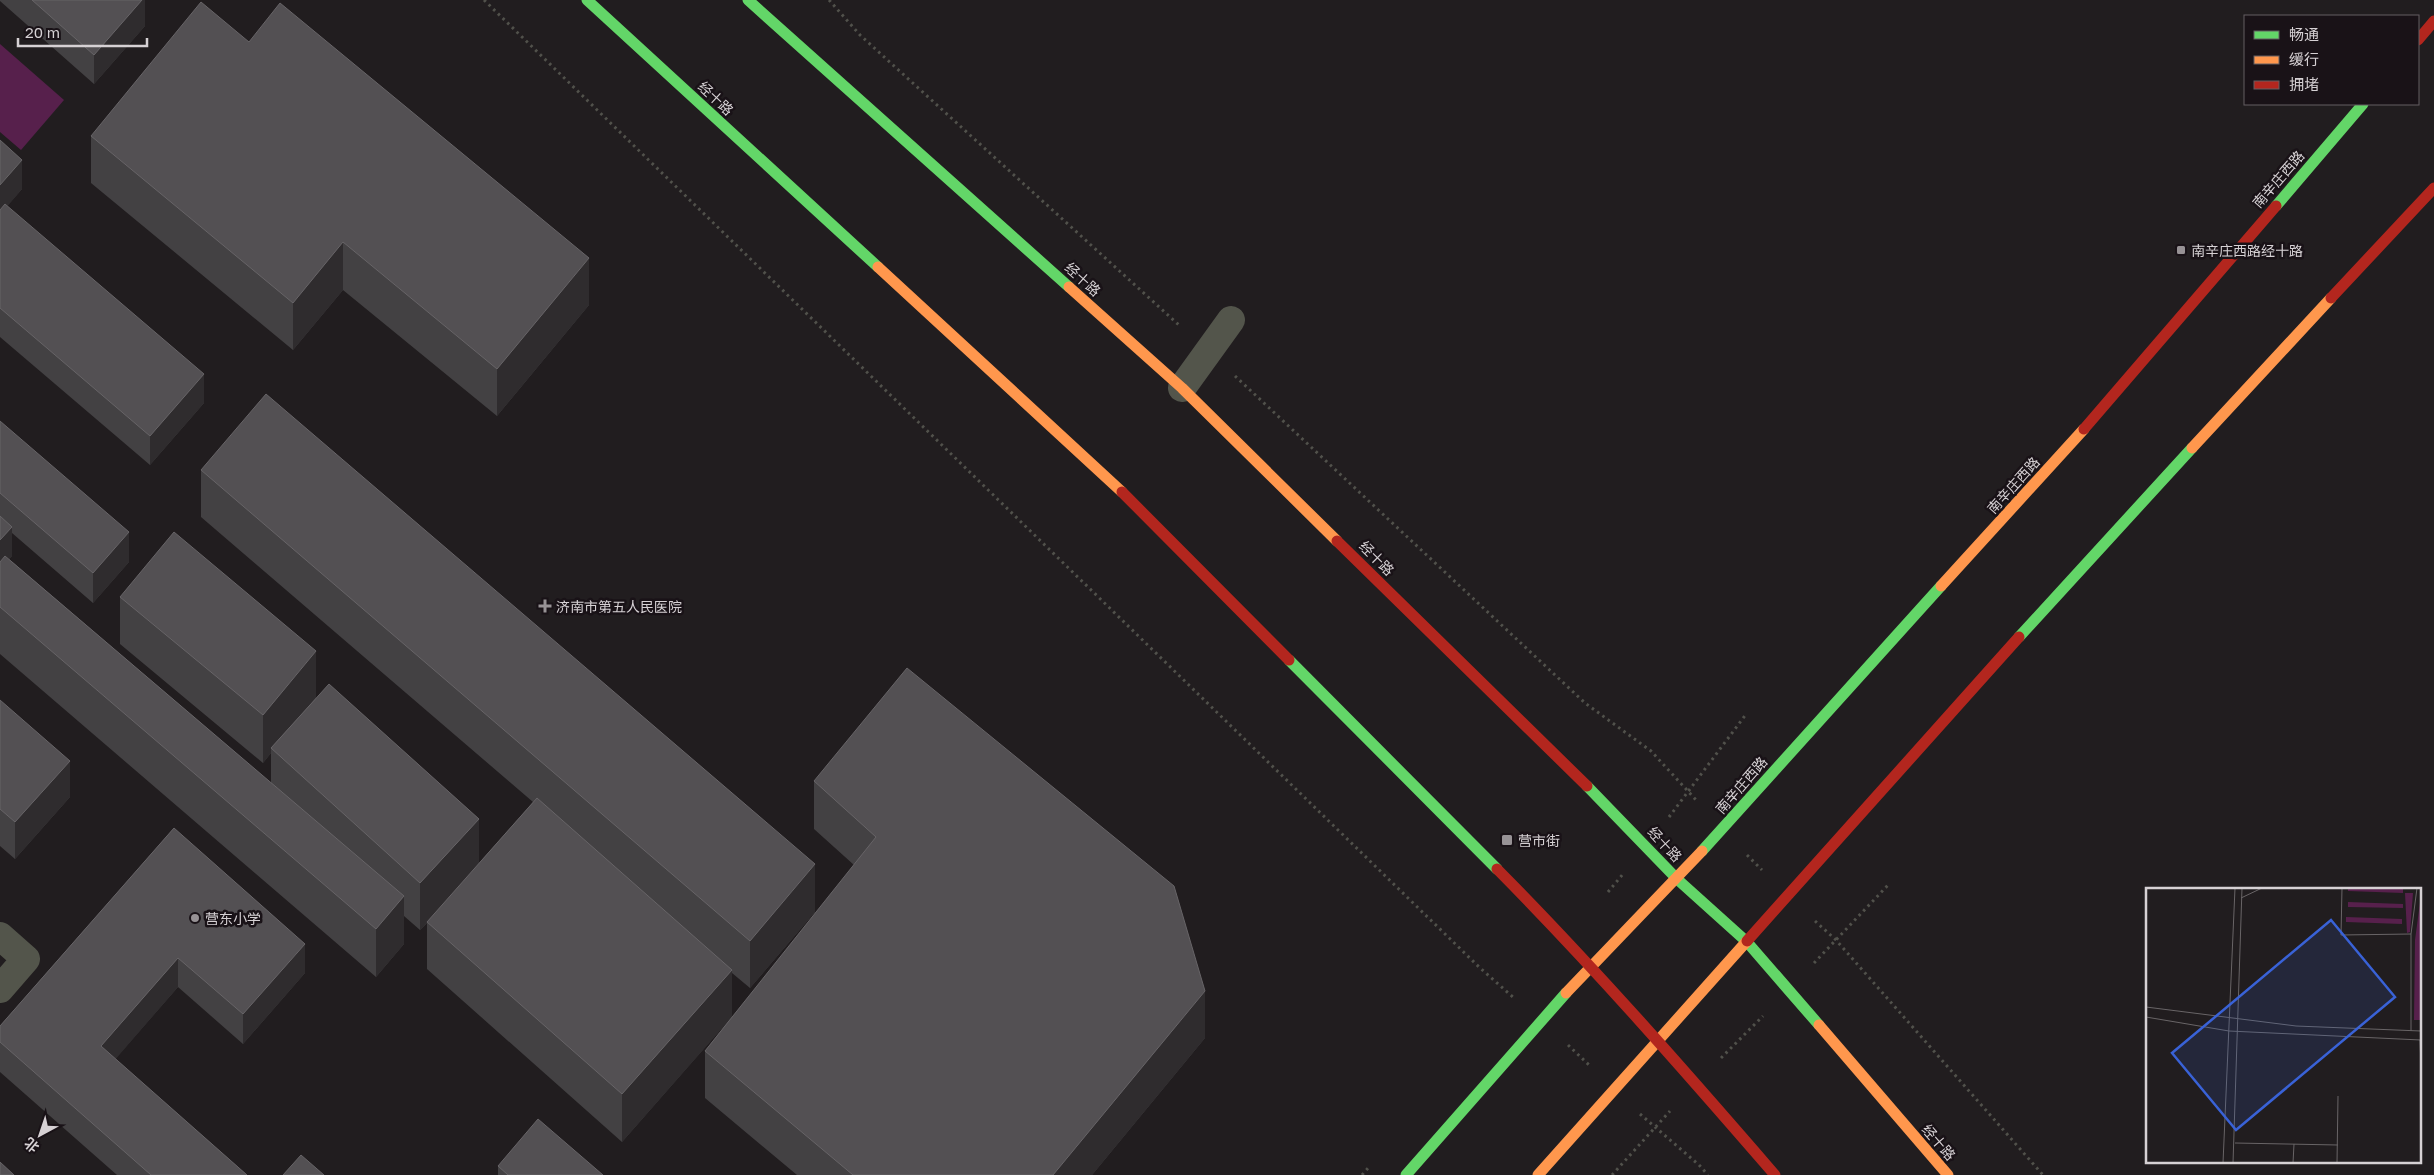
<svg xmlns="http://www.w3.org/2000/svg" width="2434" height="1175" font-family="'Golos Text','Noto Sans SC',sans-serif">
	<style>
		.green { fill: #57204c }
		.lines { fill: none; stroke-linecap: round; stroke-linejoin: round }
		.path { stroke: #51514b; stroke-width: 3; stroke-dasharray: 2.5 4; stroke-linecap: butt }
		.street { stroke: #53554b; stroke-width: 28 }
		.fast { stroke: #63d668; stroke-width: 11 }
		.slow { stroke: #ff974d; stroke-width: 11 }
		.jam { stroke: #b3261e; stroke-width: 11 }
		.wall { fill: #434143 }
		.shaded-wall { fill: #2f2c2e }
		.building { fill: #535053; stroke: #676467 }
		.poi-dot { fill: #979295; stroke: #191217; stroke-width: 2 }
		.labels { text-anchor: middle; dominant-baseline: central; stroke-width: 5; stroke-linejoin: round; paint-order: stroke }
		.street-label { font-size: 14px; fill: #d6d1d4; stroke: #191217 }
		.poi-label { font-size: 14px; fill: #d6d1d4; stroke: #191217; text-anchor: start }
		.inset-road { fill: none; stroke: #696567; stroke-width: 1 }
		.view { fill: #3962d7; fill-opacity: 0.15; stroke: #3962d7; stroke-width: 2.5 }
		.inset-edge { fill: none; stroke: #d6d1d4; stroke-width: 2.5 }
	</style>
	<rect width="100%" height="100%" fill="#211d1f"/>
	<path class="green" d="M0,44l64,56 -43,50 -21,-18z"/>
	<g class="lines">
		<path class="path" d="M484,0l995,967 35,31
			M829,0l31,35 320,291
			M1235,376l350,327 66,48 46,50
			M1669,817l78,-104
			M1747,855l15,15
			M1608,892l15,-18
			M1815,921l21,19 207,235
			M1814,963l76,-80
			M1568,1045l21,20
			M1721,1058l42,-42
			M1640,1114l59,51 9,10
			M1362,1175l7,-8
			M1612,1175l58,-64"/>
		<path class="street" d="M1182,388l49,-68
			M0,936l26,23 -26,30"/>
		<path class="fast" d="M587,0l291,267
			M748,0l321,287
			M2276,206l87,-102
			M2019,637l173,-189
			M1289,660l208,209
			M1587,786l90,93 70,63 72,83
			M1702,851l239,-265
			M1406,1175l160,-182"/>
		<path class="slow" d="M878,267l244,225
			M1069,287l113,101 155,153
			M2192,448l139,-150
			M1941,586l143,-157
			M1566,993l136,-142
			M1819,1025l129,150
			M1538,1175l209,-234"/>
		<path class="jam" d="M2418,40l16,-19
			M2331,298l103,-110
			M2084,429l192,-223
			M1122,492l167,168
			M1337,541l250,245
			M1497,869c97,98 188,202 278,306
			M1747,941l272,-304"/>
	</g>
	<path class="wall" d="M0,0h145v26l-51,58 -94,-83z
		M249,42l340,263 -92,111 -154,-126 -50,60 -202,-167v-47z
		M0,140l22,49 -15,17 197,197 -54,62 -150,-128z
		M0,421l129,141 -36,41 -81,-70v23l-3,3 262,224v-30l-8,10 -143,-119v-47l196,101 163,165 54,-61 -332,-285v-47l614,442 -65,76 -18,-15v44l122,-152 -40,-36v-48l391,257 -113,137h-295l-92,-77v-47l24,-31 -107,122 -195,-173v-46l-7,7 -16,-14v28l-28,33 -376,-323z
		M0,700l70,97 -55,62 -15,-13z
		M174,828l131,145 -62,71 -65,-57 -63,72 132,116h-130l-117,-103v-46z
		M498,1166l105,9h-105z"/>
	<path class="shaded-wall" d="M142,0h3v26l-51,58v-29z
		M22,160v29l-22,26v-30z
		M343,242v48l-50,60v-47z
		M589,258v47l-92,111v-47z
		M204,374v29l-54,62v-29z
		M12,527v29l-12,13v-29z
		M129,532v30l-36,41v-30z
		M316,651v47l-45,50v5l-8,10v-48z
		M70,761v36l-55,62v-37z
		M479,819v47l-59,64v-47z
		M815,864v48l-65,76v-47z
		M404,896v48l-28,33v-48z
		M305,944v29l-62,71v-30z
		M178,958v29l-77,89v-30z
		M732,970v47l-110,125v-48z
		M1205,991v47l-113,137h-39z"/>
	<path class="building" d="M32,0h110l-48,55z
		M201,2l48,40 31,-39 309,255 -92,111 -154,-127 -50,61 -202,-167z
		M0,140l22,20 -22,25z
		M5,204l199,170 -54,62 -150,-128v-98z
		M266,394l549,470 -65,77 -549,-471z
		M0,421l129,111 -36,41 -93,-80z
		M0,516l12,11 -12,13z
		M174,532l142,119 -53,64 -143,-118z
		M5,556l399,340 -28,33 -376,-322v-45z
		M907,668l267,218 31,105 -152,184h-200l-148,-124 171,-214 -62,-56z
		M329,684l150,135 -59,64 -149,-135z
		M0,700l70,61 -55,61 -15,-13z
		M537,798l195,172 -110,124 -195,-172z
		M174,828l131,116 -62,70 -65,-56 -77,88 146,129h-96l-151,-133v-16z
		M538,1119l65,56h-95l-10,-9z
		M301,1155l23,20h-41z
		M0,1162l14,13h-14z"/>
	<g class="poi-dot">
		<rect x="2176" y="245" width="10" height="10" rx="2.5"/>
		<path d="M542.5 598.5h5v5h5v5h-5v5h-5v-5h-5v-5h5z"/>
		<rect x="1501" y="834" width="12" height="12" rx="2.5"/>
		<circle cx="195" cy="918" r="5"/>
	</g>
	<g class="labels">
		<g class="street-label">
			<text transform="translate(716 98) rotate(43)">经十路</text>
			<text transform="translate(2278 179) rotate(-49)">南辛庄西路</text>
			<text transform="translate(1083 279) rotate(42)">经十路</text>
			<text transform="translate(2013 485) rotate(-48)">南辛庄西路</text>
			<text transform="translate(1377 558) rotate(45)">经十路</text>
			<text transform="translate(1741 785) rotate(-49)">南辛庄西路</text>
			<text transform="translate(1665 844) rotate(47)">经十路</text>
			<text transform="translate(1939 1142) rotate(49)">经十路</text>
		</g>
		<g class="poi-label">
			<text x="2191" y="250">南辛庄西路经十路</text>
			<text x="556" y="606">济南市第五人民医院</text>
			<text x="1518" y="840">营市街</text>
			<text x="205" y="918">营东小学</text>
		</g>
	</g>
	<g transform="translate(2146 888)">
		<rect width="275" height="275" fill="#211d1f"/>
		<path d="M202,0h55v5l-55,-2zM259,5h8l-3,39 -3,1zM275,7v125h-7l1,-80zM202,14l55,2v4l-55,-1zM200,29l56,2v5l-56,-2z" fill="#57204c"/>
		<path class="inset-road" d="M196,0l-1,47 70,-1M95,10l21,-10M0,119l150,19 125,5M0,129l83,14 192,9M265,143v-97l6,-46M274,152l1,26M89,255l103,2M77,275l12,-275M87,275l9,-275M147,275l1,-19M191,275l1,-67"/>
		<path class="view" d="M185,32l64,77 -159,133 -64,-77z"/>
		<rect width="275" height="275" class="inset-edge"/>
	</g>
	<rect x="2244" y="15" width="175" height="90" fill="#191217" stroke="#655e63"/>
	<rect x="2254" y="31" width="25" height="8" fill="#63d668" stroke="#655e63"/>
	<text x="2289" y="40" font-size="15" fill="#d6d1d4">畅通</text>
	<rect x="2254" y="56" width="25" height="8" fill="#ff974d" stroke="#655e63"/>
	<text x="2289" y="65" font-size="15" fill="#d6d1d4">缓行</text>
	<rect x="2254" y="81" width="25" height="8" fill="#b3261e" stroke="#655e63"/>
	<text x="2289" y="90" font-size="15" fill="#d6d1d4">拥堵</text>
	<g transform="translate(40 1135) rotate(220)" stroke="#191217" stroke-width="4" paint-order="stroke">
	<path d="M0-4L9 19L0 12L-9 19Z" fill="#d6d1d4"/>
	<text y="-8" font-size="14" font-weight="bold" text-anchor="middle" fill="#d6d1d4">北</text>
	</g>
	<path d="M18 38v8h129v-8" fill="none" stroke="#d6d1d4" stroke-width="2.5"/>
	<text x="25" y="38" font-size="15" fill="#d6d1d4" stroke="#191217" stroke-width="4" paint-order="stroke">20 m</text>
</svg>
